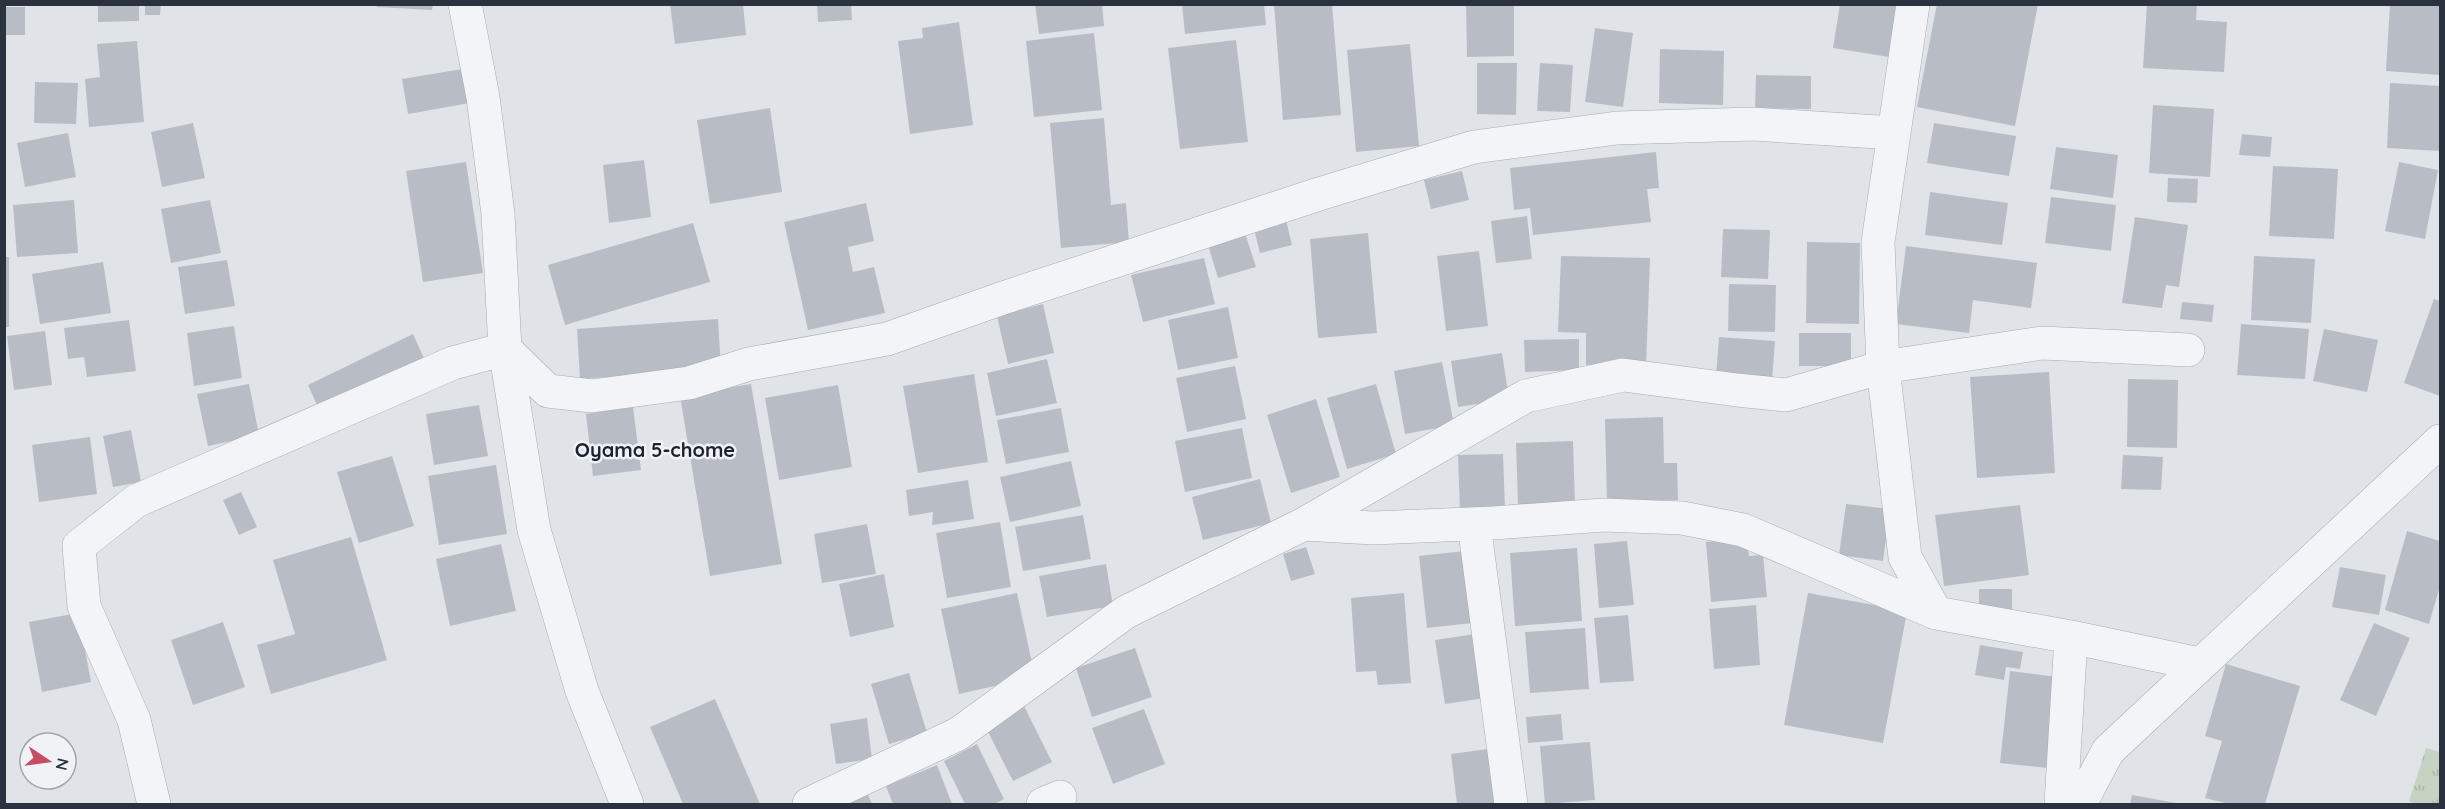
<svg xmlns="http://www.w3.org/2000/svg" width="2445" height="809" font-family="Quicksand,sans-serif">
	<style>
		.park { fill: url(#park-tufts) }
		.building { fill: #b8bdc5 }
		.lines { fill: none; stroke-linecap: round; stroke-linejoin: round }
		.minor-casing { stroke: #a6abb2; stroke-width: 34 }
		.tertiary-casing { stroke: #a6abb2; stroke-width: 34 }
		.minor { stroke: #f3f4f7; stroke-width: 33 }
		.tertiary { stroke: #f3f4f7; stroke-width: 33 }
		.labels { text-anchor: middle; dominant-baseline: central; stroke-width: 5; stroke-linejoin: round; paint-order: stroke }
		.neighbourhood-label { font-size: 20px; font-weight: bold; fill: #1c2330; stroke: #f0f2f6 }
	</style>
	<defs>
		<pattern id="park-tufts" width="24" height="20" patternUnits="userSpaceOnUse" patternTransform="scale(1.5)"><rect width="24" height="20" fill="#c6d2c2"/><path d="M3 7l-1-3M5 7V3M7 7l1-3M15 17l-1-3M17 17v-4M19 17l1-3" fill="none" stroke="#aab5a8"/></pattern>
	</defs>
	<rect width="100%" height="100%" fill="#e0e4e8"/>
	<path class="park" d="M2426,748l14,4v52h-25l-6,-3z"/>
	<path class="building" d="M98,4h41v17l-41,1z
		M145,4h16l-1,11h-15z
		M377,4h56l-1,6 -55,-3z
		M670,4h73l3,31 -71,9z
		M817,4h34l1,16 -34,2z
		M1035,4h67l2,22 -65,8z
		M1182,4h82l2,21 -81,9z
		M1274,4h58l9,111 -58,5z
		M1466,4h48v52l-47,1z
		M1840,4h58l-9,53 -56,-9z
		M1937,4h101l-23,122 -98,-19z
		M2147,4h50l-1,16 31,2 -3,50 -81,-4z
		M2390,4l50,1v70l-54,-4z
		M4,7h21v28h-21z
		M959,22l14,103 -63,9 -12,-93 25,-3 -1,-10z
		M1595,28l38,5 -10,74 -38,-5z
		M1094,33l8,77 -68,7 -8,-76z
		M1236,40l12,102 -68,7 -12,-101z
		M137,41l7,81 -55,5 -4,-48 15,-2 -3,-33z
		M1410,44l9,102 -63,6 -9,-102z
		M1660,49l64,2 -1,54 -64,-2z
		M1477,63h40l-1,52 -39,-1z
		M1540,63l33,2 -3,47 -33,-1z
		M469,68l6,34 -67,12 -6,-35z
		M1756,75l55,1v33l-56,-1z
		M35,82l43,1 -2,41 -42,-1z
		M2390,83l50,3v65l-53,-3z
		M2153,105l61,4 -4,68 -61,-4z
		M770,108l12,84 -72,12 -13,-84z
		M1104,118l7,87 15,-2 3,39 -68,6 -11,-125z
		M193,123l12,55 -43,9 -11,-55z
		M1934,123l82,13 -7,40 -82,-13z
		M68,133l8,44 -51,10 -8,-44z
		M2242,134l30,3 -2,20 -31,-2z
		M2056,147l62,8 -5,43 -63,-9z
		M1656,152l3,36 -12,1 4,33 -118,13 -3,-27 -16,2 -4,-42z
		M644,160l7,57 -42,6 -6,-58z
		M466,162l17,111 -60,9 -17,-111z
		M2399,162l39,8 -13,69 -40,-8z
		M2273,166l65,3 -4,70 -65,-3z
		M1462,171l7,29 -38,9 -7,-29z
		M2168,178l30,1 -1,24 -30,-1z
		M1930,192l78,11 -6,42 -77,-10z
		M2051,197l65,8 -5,46 -66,-8z
		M74,200l4,53 -61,4 -4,-52z
		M210,200l11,53 -50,10 -10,-54z
		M866,203l8,38 -26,6 5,25 21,-5 11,46 -77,17 -24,-108z
		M1527,216l5,43 -36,4 -5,-42z
		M2135,217l53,8 -9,62 -13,-2 -4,23 -40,-5z
		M1286,220l6,25 -32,8 -6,-24z
		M693,223l17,59 -145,43 -17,-60z
		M1723,229l47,1 -2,49 -47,-2z
		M1244,230l12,37 -38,11 -11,-36z
		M1368,233l9,100 -59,5 -8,-99z
		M1807,242l53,1 -1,81 -53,-1z
		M1906,246l131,17 -6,45 -58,-8 -4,33 -73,-9z
		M1479,251l9,75 -42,5 -9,-75z
		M1561,256l89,2 -4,109 -60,-2v-32l-28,-1z
		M2254,256l61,3 -4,64 -60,-3z
		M4,257h5v70h-5z
		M1204,258l11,46 -72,18 -12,-47z
		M227,260l8,46 -50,8 -7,-47z
		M103,262l8,51 -71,11 -8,-50z
		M1729,284l47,1 -1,47 -47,-1z
		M2434,299l6,2v95l-36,-13z
		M2182,302l32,3 -2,17 -32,-3z
		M1043,304l11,49 -46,11 -11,-48z
		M1228,307l10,51 -60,12 -10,-50z
		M718,319l3,50 -141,10 -3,-50z
		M129,320l7,51 -49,6 -3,-20 -16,2 -4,-31z
		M2241,324l68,5 -4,50 -68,-4z
		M234,326l8,52 -48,8 -7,-53z
		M2324,329l54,11 -11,52 -54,-11z
		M45,331l7,54 -38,5 -7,-54z
		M1799,333h52v33h-52z
		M413,334l14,31 -105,51 -14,-31z
		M1719,337l56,4 -3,40 -56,-4z
		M1579,339v31l-54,2 -1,-32z
		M1502,353l7,46 -51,8 -7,-46z
		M1047,359l10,44 -61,13 -9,-43z
		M1442,362l12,63 -49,9 -11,-63z
		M1235,366l11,53 -59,13 -11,-54z
		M2049,372l6,101 -78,5 -7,-101z
		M974,374l14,88 -70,11 -15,-87z
		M2128,379l50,1 -1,68 -50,-1z
		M249,384l10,51 -51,11 -11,-52z
		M751,384l31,180 -72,12 -30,-180z
		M1376,384l20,70 -49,15 -20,-71z
		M838,385l14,82 -73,13 -14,-82z
		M1316,399l24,78 -49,16 -24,-78z
		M479,405l9,51 -54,9 -8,-51z
		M633,407l8,63 -48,6 -7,-62z
		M1061,408l8,44 -63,12 -9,-44z
		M1663,417l1,46h13l1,37 -71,2 -2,-83z
		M1242,428l10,50 -67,14 -10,-51z
		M131,430l10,52 -28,5 -10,-51z
		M90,437l7,57 -58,8 -7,-57z
		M1573,441l2,63 -57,2 -2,-63z
		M1503,454l2,56 -45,2 -2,-57z
		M2123,455l40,2 -2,33 -40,-1z
		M392,456l22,70 -55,17 -22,-71z
		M1071,461l10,45 -71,16 -10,-45z
		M496,465l11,69 -68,11 -11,-69z
		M1260,479l11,44 -68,17 -11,-43z
		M968,480l6,39 -42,6 1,-13 -24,4 -3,-26z
		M241,492l16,35 -18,8 -16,-35z
		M1846,504l44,5 -7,52 -44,-6z
		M2020,505l9,70 -85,11 -9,-71z
		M1083,515l8,44 -68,12 -8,-44z
		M1000,522l11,65 -64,11 -11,-65z
		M867,524l9,50 -54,9 -8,-49z
		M2407,531l33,10v45l-11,38 -44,-14z
		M351,537l36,123 -116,34 -14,-49 38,-11 -22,-74z
		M1747,538l2,18 14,-1 4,42 -56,5 -5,-60z
		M1627,541l7,64 -35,3 -5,-64z
		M501,544l15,67 -66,15 -14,-67z
		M1306,547l9,27 -24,7 -8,-27z
		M1577,548l5,73 -67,5 -5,-73z
		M1465,551l7,72 -45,5 -8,-72z
		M1106,564l7,42 -66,11 -8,-41z
		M2340,567l46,8 -7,40 -47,-8z
		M884,574l10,53 -44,10 -11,-53z
		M1979,589h33v25h-33z
		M1017,593l18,84 -76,17 -18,-85z
		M1404,593l7,90 -33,2 -2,-14 -20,1 -5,-74z
		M1808,593l99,18 -24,132 -99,-18z
		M1756,605l4,60 -46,4 -5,-60z
		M78,613l13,69 -49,10 -13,-70z
		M1628,615l6,66 -34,2 -6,-65z
		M223,622l22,65 -52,18 -22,-65z
		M2374,623l36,15 -34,78 -36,-16z
		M1585,628l4,61 -59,4 -5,-61z
		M1482,633l10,64 -47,7 -10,-64z
		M1980,645l43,7 -3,17 -14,-2 -2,13 -29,-5z
		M1135,648l17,49 -60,20 -16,-49z
		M2226,664l74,22 -35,118h-36l-24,-6 17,-57 -17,-5z
		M2010,671l47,6 -9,91 -48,-5z
		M909,673l18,60 -38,11 -18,-60z
		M715,699l45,105h-77l-33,-77z
		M1024,706l28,56 -39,19 -28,-55z
		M1144,709l21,55 -52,20 -21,-56z
		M1561,714l2,26 -35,3 -2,-26z
		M867,718l5,41 -36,5 -6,-40z
		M1590,742l5,58 -50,4 -5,-58z
		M977,744l27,55 -10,5h-29l-21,-43z
		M1495,748l7,56h-45l-6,-50z
		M937,765l15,39h-59l-7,-18z
		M867,793l5,11h-28z
		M2132,795l44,8v1h-46z"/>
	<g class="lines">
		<g class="minor-casing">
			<path id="minor" d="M1913,4l-35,238 5,125 22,190 31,56 135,24 128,27
				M1474,524l37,280
				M1936,613l-193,-83 -61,-12 -78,-3 -111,8 -120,5 -69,-4 222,-128 97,-21 114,15 49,5 97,-28 159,-24 146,7
				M154,804l-20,-84 -50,-114 -5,-60 57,-45 317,-138 52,-14 43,42 44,5 97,-13 60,-19 138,-25 116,-41 316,-104 155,-47 143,-19 136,-4 141,9
				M809,804l149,-70 168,-122 178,-88
				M1043,804l17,-7
				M2061,804l10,-167
				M2080,804l28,-53 332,-310"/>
		</g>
		<g class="tertiary-casing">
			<path id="tertiary" d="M465,4l18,93 15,117 7,135 29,181 48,161 45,113"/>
		</g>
		<use href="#minor" class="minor"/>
		<use href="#tertiary" class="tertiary"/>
	</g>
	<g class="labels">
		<g class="neighbourhood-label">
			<text x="655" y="449">Oyama 5-chome</text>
		</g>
	</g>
	<rect width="2445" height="809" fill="none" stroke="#2a323f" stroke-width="12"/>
	<g transform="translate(48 761) rotate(103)"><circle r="28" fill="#f0f2f6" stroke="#a1a5ad" stroke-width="1.5"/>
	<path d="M0-4.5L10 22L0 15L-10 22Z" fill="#c74c61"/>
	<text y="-9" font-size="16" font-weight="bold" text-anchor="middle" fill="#2a323f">N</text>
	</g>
</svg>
